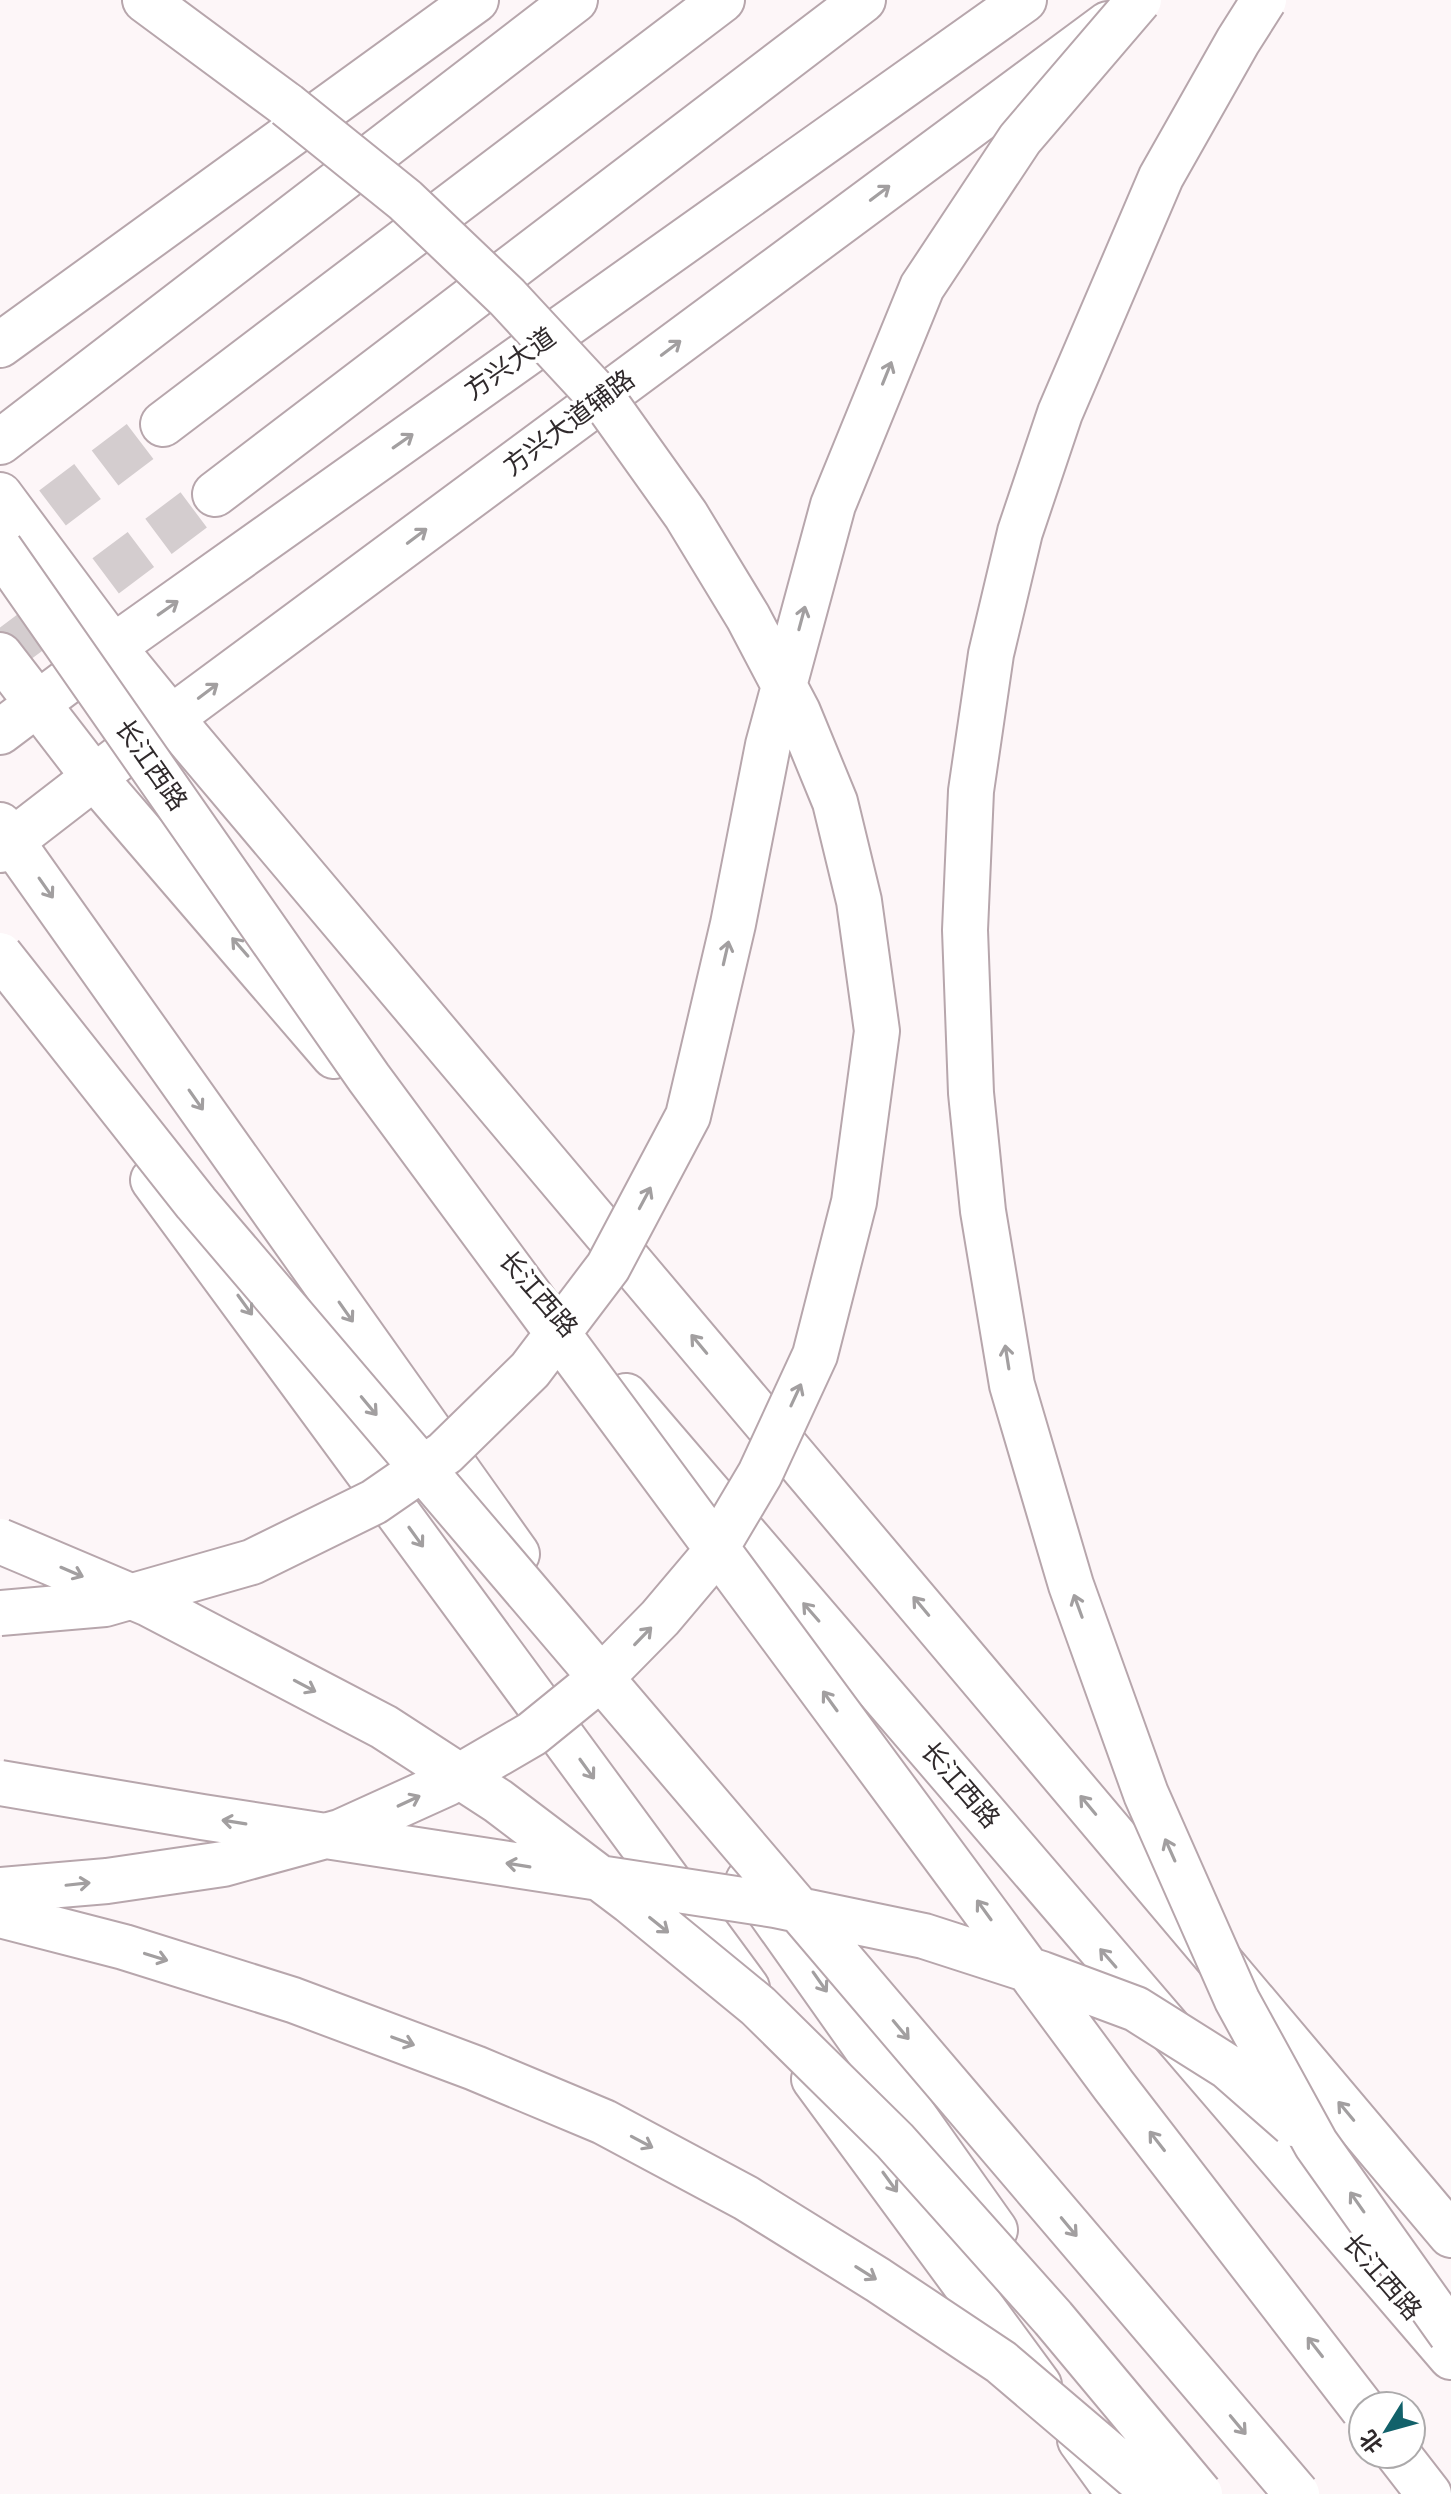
<svg xmlns="http://www.w3.org/2000/svg" width="1451" height="2494" font-family="'Fira Sans','Noto Sans SC',sans-serif">
	<style>
		.lines { fill: none; stroke-linecap: round; stroke-linejoin: round }
		.highway-tunnel { stroke: #d4cdcf; stroke-width: 44; stroke-dasharray: 44 22; stroke-linecap: butt }
		.minor-casing { stroke: #b7a6ac; stroke-width: 48 }
		.highway-casing { stroke: #b7a6ac; stroke-width: 48 }
		.minor { stroke: #fff; stroke-width: 44 }
		.highway { stroke: #fff; stroke-width: 44 }
		.highway-bridge-casing { stroke: #b7a6ac; stroke-width: 48; stroke-linecap: butt }
		.highway-bridge { stroke: #fff; stroke-width: 44 }
		.oneway { stroke: #a29fa0 }
		.labels { text-anchor: middle; dominant-baseline: central; stroke-width: 8; stroke-linejoin: round; paint-order: stroke }
		.street-label { font-size: 26px; fill: #302a2c; stroke: #fff }
	</style>
	<rect width="100%" height="100%" fill="#fdf6f8"/>
	<g class="lines">
		<path class="highway-tunnel" d="M0,548l163,-124
			M0,655l215,-161"/>
		<g class="minor-casing">
			<path id="minor" d="M0,345l476,-345
				M0,495l113,152 58,71 1280,1517
				M0,850l171,-132 937,-694
				M153,1180l594,808
				M814,2079l225,306
				M1080,2440l39,54"/>
		</g>
		<g class="highway-casing">
			<path id="highway" d="M145,0l142,105
				M163,424l559,-424
				M0,442l575,-442
				M215,494l648,-494
				M0,655l94,122 240,279
				M0,732l113,-85 911,-647
				M0,825l517,729
				M626,1396l825,961
				M748,1881l247,349
				M1398,2454l31,40"/>
		</g>
		<use href="#minor" class="minor"/>
		<use href="#highway" class="highway"/>
		<g class="highway-bridge-casing">
			<path id="highway-bridge" d="M1264,0l-26,41 -77,136 -101,236 -40,119 -29,122 -20,137 -6,139 6,163 12,118 29,174 59,200 75,209 91,206 79,144 135,190
				M0,549l369,529 745,1008 249,323
				M0,955l196,248 1101,1291
				M0,1541l149,63 235,123 114,74 132,100 128,105 137,135 158,177 147,176
				M0,1613l105,-9 147,-42 122,-60 71,-49 85,-83 78,-103 80,-151 45,-192 35,-179 65,-240 89,-218 98,-148 119,-139
				M0,1783l202,34 573,88 149,31 118,38 94,35 92,58 65,57
				M0,1890l107,-9 116,-17 117,-32 106,-48 86,-50 69,-56 59,-60 49,-58 51,-86 55,-119 39,-153 23,-171 -18,-130 -24,-99 -37,-90 -50,-95 -62,-102 -77,-108 -102,-110 -102,-97 -118,-95
				M0,1915l124,32 169,53 182,68 129,54 142,76 132,82 123,82 155,132"/>
		</g>
		<use href="#highway-bridge" class="highway-bridge"/>
	</g>
	<defs><path id="oneway-shaft" d="M-6 0H5M1.5-3L5.5 0L1.5 3" fill="none" stroke-width="1.6" stroke-linecap="round" stroke-linejoin="round" transform="scale(2)"/></defs>
	<g class="oneway">
		<use href="#oneway-shaft" transform="translate(880 193) rotate(-37)"/>
		<use href="#oneway-shaft" transform="translate(671 348) rotate(-37)"/>
		<use href="#oneway-shaft" transform="translate(887 373) rotate(-68)"/>
		<use href="#oneway-shaft" transform="translate(403 441) rotate(-35)"/>
		<use href="#oneway-shaft" transform="translate(417 536) rotate(-37)"/>
		<use href="#oneway-shaft" transform="translate(168 608) rotate(-35)"/>
		<use href="#oneway-shaft" transform="translate(802 618) rotate(-75)"/>
		<use href="#oneway-shaft" transform="translate(208 691) rotate(-37)"/>
		<use href="#oneway-shaft" transform="translate(46 888) rotate(55)"/>
		<use href="#oneway-shaft" transform="translate(240 947) rotate(-131)"/>
		<use href="#oneway-shaft" transform="translate(726 953) rotate(-77)"/>
		<use href="#oneway-shaft" transform="translate(196 1100) rotate(55)"/>
		<use href="#oneway-shaft" transform="translate(645 1198) rotate(-62)"/>
		<use href="#oneway-shaft" transform="translate(245 1305) rotate(54)"/>
		<use href="#oneway-shaft" transform="translate(346 1312) rotate(55)"/>
		<use href="#oneway-shaft" transform="translate(699 1344) rotate(-130)"/>
		<use href="#oneway-shaft" transform="translate(1007 1357) rotate(-99)"/>
		<use href="#oneway-shaft" transform="translate(796 1395) rotate(-65)"/>
		<use href="#oneway-shaft" transform="translate(369 1406) rotate(50)"/>
		<use href="#oneway-shaft" transform="translate(416 1537) rotate(54)"/>
		<use href="#oneway-shaft" transform="translate(72 1572) rotate(23)"/>
		<use href="#oneway-shaft" transform="translate(921 1606) rotate(-130)"/>
		<use href="#oneway-shaft" transform="translate(1078 1606) rotate(-110)"/>
		<use href="#oneway-shaft" transform="translate(811 1612) rotate(-131)"/>
		<use href="#oneway-shaft" transform="translate(643 1636) rotate(-46)"/>
		<use href="#oneway-shaft" transform="translate(305 1686) rotate(28)"/>
		<use href="#oneway-shaft" transform="translate(830 1701) rotate(-126)"/>
		<use href="#oneway-shaft" transform="translate(587 1769) rotate(54)"/>
		<use href="#oneway-shaft" transform="translate(409 1801) rotate(-25)"/>
		<use href="#oneway-shaft" transform="translate(1088 1805) rotate(-130)"/>
		<use href="#oneway-shaft" transform="translate(234 1822) rotate(-171)"/>
		<use href="#oneway-shaft" transform="translate(1170 1850) rotate(-114)"/>
		<use href="#oneway-shaft" transform="translate(518 1865) rotate(-171)"/>
		<use href="#oneway-shaft" transform="translate(78 1884) rotate(-6)"/>
		<use href="#oneway-shaft" transform="translate(984 1910) rotate(-126)"/>
		<use href="#oneway-shaft" transform="translate(659 1925) rotate(39)"/>
		<use href="#oneway-shaft" transform="translate(156 1957) rotate(17)"/>
		<use href="#oneway-shaft" transform="translate(1108 1958) rotate(-131)"/>
		<use href="#oneway-shaft" transform="translate(820 1982) rotate(55)"/>
		<use href="#oneway-shaft" transform="translate(901 2030) rotate(50)"/>
		<use href="#oneway-shaft" transform="translate(403 2041) rotate(20)"/>
		<use href="#oneway-shaft" transform="translate(1346 2111) rotate(-130)"/>
		<use href="#oneway-shaft" transform="translate(1157 2141) rotate(-128)"/>
		<use href="#oneway-shaft" transform="translate(642 2142) rotate(28)"/>
		<use href="#oneway-shaft" transform="translate(890 2182) rotate(54)"/>
		<use href="#oneway-shaft" transform="translate(1357 2202) rotate(-125)"/>
		<use href="#oneway-shaft" transform="translate(1069 2227) rotate(50)"/>
		<use href="#oneway-shaft" transform="translate(866 2273) rotate(32)"/>
		<use href="#oneway-shaft" transform="translate(1315 2347) rotate(-128)"/>
		<use href="#oneway-shaft" transform="translate(1238 2425) rotate(50)"/>
	</g>
	<g class="labels">
		<g class="street-label">
			<text transform="translate(510 364) rotate(-35)">方兴大道</text>
			<text transform="translate(569 423) rotate(-37)">方兴大道辅路</text>
			<text transform="translate(151 765) rotate(55)">长江西路</text>
			<text transform="translate(538 1294) rotate(49)">长江西路</text>
			<text transform="translate(960 1785) rotate(49)">长江西路</text>
			<text transform="translate(1382 2277) rotate(49)">长江西路</text>
		</g>
	</g>
	<g transform="translate(1387 2430) rotate(233)"><circle r="38" fill="#ffffff" stroke="#acaaab" stroke-width="2"/>
	<path d="M0-6L14 30L0 20L-14 30Z" fill="#12616a"/>
	<text y="-12" font-size="22" font-weight="bold" text-anchor="middle" fill="#302a2c">北</text>
	</g>
</svg>
